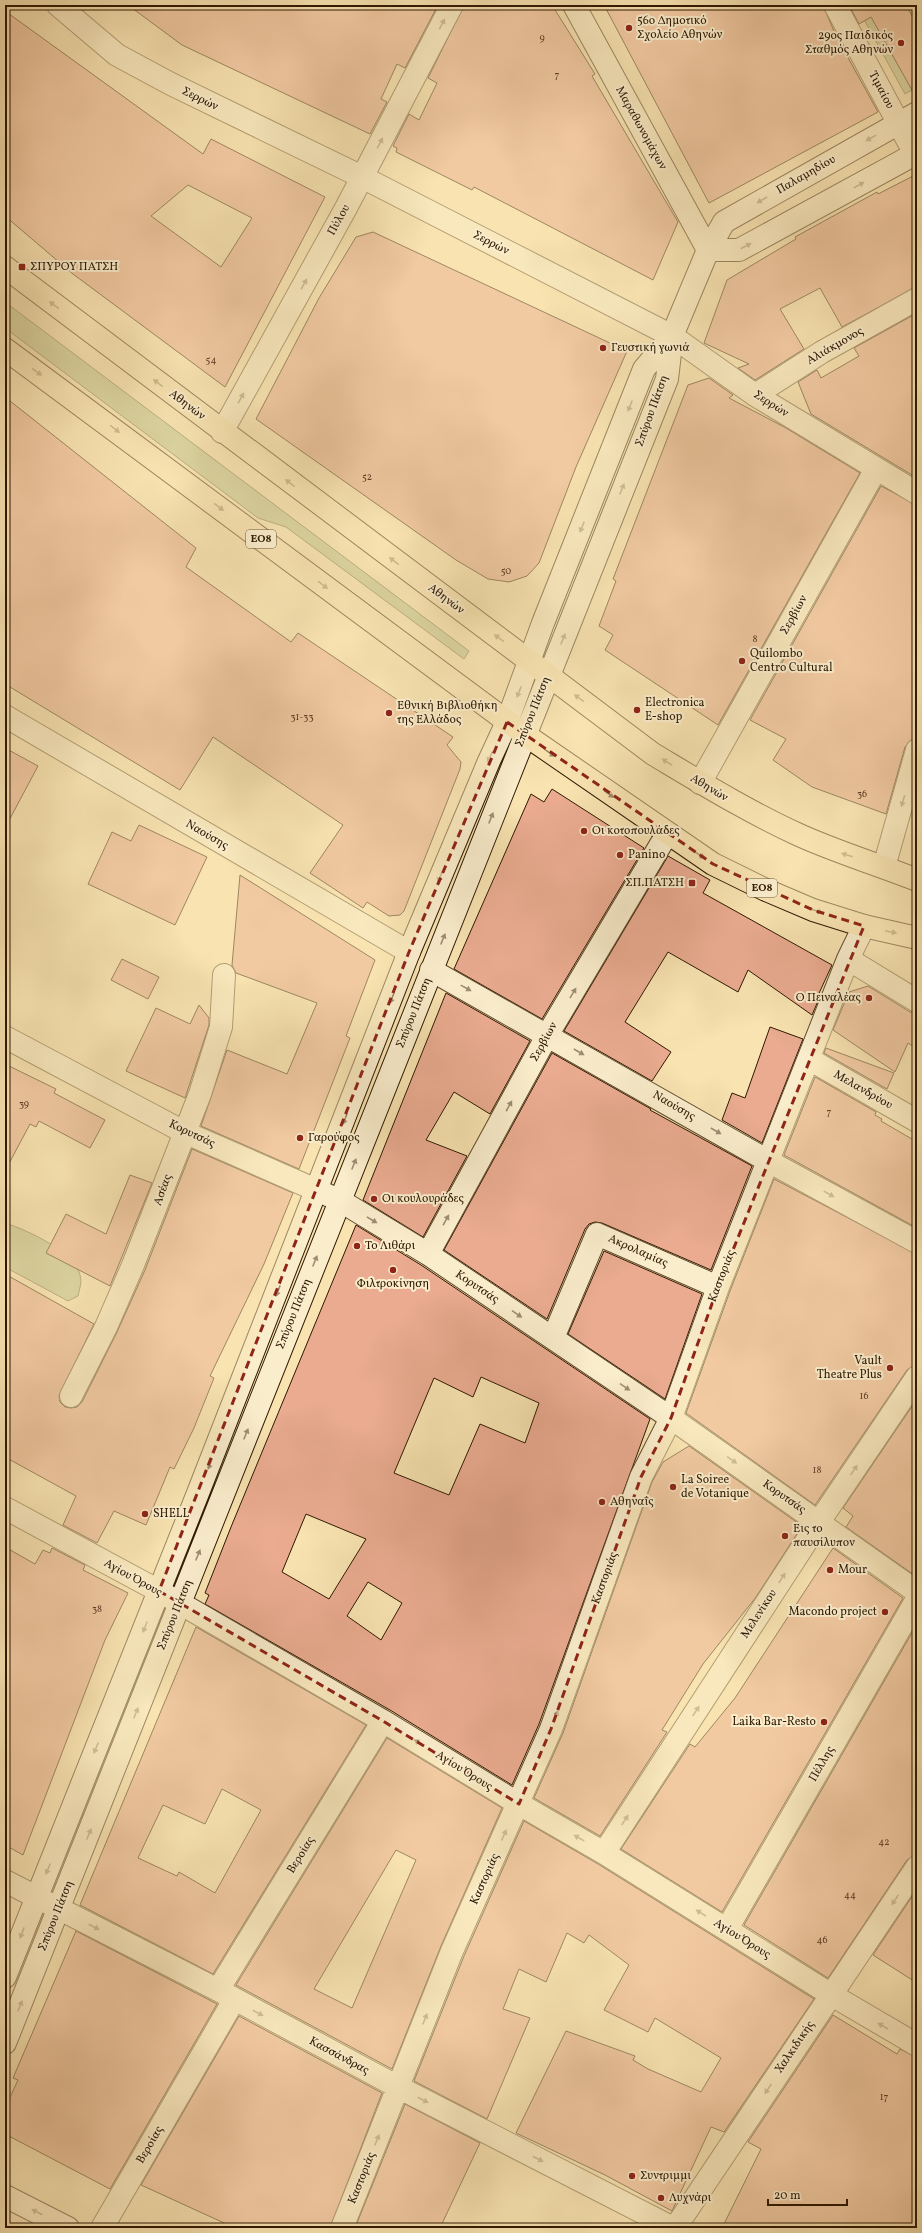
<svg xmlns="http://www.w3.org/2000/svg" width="922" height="2233" font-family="Vollkorn,serif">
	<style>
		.green { fill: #bac48e; stroke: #746e48 }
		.building { fill: #eaab90; stroke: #2e1801; fill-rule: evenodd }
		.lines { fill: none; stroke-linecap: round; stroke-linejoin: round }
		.street-casing { stroke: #604b2d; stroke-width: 24 }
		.secondary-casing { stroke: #2e1801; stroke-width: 24 }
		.highway-casing { stroke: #2e1801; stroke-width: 24 }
		.street { stroke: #faedcc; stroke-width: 22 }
		.secondary { stroke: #faedcc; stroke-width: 22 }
		.highway { stroke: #f8e3b1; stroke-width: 22 }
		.oneway { fill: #9e8d71 }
		.oneway2 { fill: #9d8862 }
		.marked { fill: none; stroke: #8f2418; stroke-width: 3; stroke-dasharray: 8 5; stroke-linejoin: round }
		.poi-dot { fill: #8f2418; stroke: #faedcc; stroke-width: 1.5 }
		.labels { text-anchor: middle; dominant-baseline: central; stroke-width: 4; stroke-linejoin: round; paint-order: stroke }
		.number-label { font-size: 10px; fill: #5d3d25 }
		.shield { fill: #faedcc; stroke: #6b583e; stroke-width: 1 }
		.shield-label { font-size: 11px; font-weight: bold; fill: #2e1801 }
		.poi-label { font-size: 12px; fill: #2e1801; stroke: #faedcc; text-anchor: start }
		.street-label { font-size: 12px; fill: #2e1801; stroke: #faedcc }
	</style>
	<rect width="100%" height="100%" fill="#f8e3b1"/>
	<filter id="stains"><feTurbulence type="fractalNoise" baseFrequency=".005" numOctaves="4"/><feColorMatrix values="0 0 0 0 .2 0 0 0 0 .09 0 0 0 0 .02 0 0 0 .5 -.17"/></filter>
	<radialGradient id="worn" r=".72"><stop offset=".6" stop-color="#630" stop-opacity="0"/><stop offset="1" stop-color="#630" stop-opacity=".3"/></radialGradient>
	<path class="green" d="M856,5h61v82l-12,7z
		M5,302l464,349 -5,8 -178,-132 -28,-9 -253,-190z
		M5,1223c22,7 74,30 76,57 0,5 -2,11 -3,16l-10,5 -63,-34z"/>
	<path class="building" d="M128,5h310l-33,63 -8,-4 -16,35 6,3 -17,32 -188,-89z
		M464,5h88l43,69 -3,2 86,146 -25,58 -179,-93 -2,3 -76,-38 1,-4 -4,-2 16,-32 10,6 18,-37 -9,-5z
		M604,5h219l13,31 42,76 -169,91z
		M849,5h57l11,20v74l-46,-82 -12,7z
		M5,11l198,143 8,-15 114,58 -100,190 -152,-113 -68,-58zM188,185l64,33 -31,49 -70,-51z
		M917,174v113l-75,40 -22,-39 -40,21 24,40 -49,31 -17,-12 11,-4 -45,-21 23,-63 69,-41 -1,-2 82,-45 1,2z
		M373,232l254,119 -51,116 -37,96 -12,13 -18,6 -21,-3 -32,-19 -200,-141 63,-121 37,-61z
		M917,313v165l-106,-64 -13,-32 19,-12 4,8 38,-22 -5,-8z
		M709,378l24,17 -4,3 57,30 74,45 -142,252 -113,-75 8,-15 -14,-9 17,-45 -3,-2 75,-194z
		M5,397l191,151 -10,19 105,75 7,-9 155,104 -6,8 14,17 -1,7 -56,142 -4,4 -11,1 -22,-14 -4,6 -53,-35 33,-48 -130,-88 -33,53 -175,-106z
		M881,486l36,19v217l-4,17 -8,8 -19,67 -74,-27 -39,-27 13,-21 -36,-19z
		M5,748l33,18 -33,62z
		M552,789l92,59 -102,171 -88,-50 77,-175 13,8z
		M139,825l68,32 -32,68 -87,-41 24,-52 19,9z
		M668,856l42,24 -7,13 129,72 -17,37 3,-1 -6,14 -64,-45 -10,22 -70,-40 -43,70 46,30 -19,29 -88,-50z
		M240,875l135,85 -29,76 4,2 -51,131 -98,-43 26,-76 60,24 30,-71 -81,-30 -4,-8z
		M122,959l37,18 -11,22 -37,-19z
		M868,986l42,26 7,1v36l-9,-6 -13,29 -62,-42 16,-38z
		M446,993l84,48 -40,73 -36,-22 -28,48 41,16 -44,81 -60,-37z
		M199,1005l10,13v7l-24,73 -59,-27 30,-63 34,16z
		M770,1027l33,12 -41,104 -40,-23 10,-27 13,5z
		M826,1048l68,25 -7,16 -63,-36z
		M552,1053l99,56 -1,1 102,56 -41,104 -109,-47 -7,-1 -6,2 -4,5 -38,90 -103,-69z
		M5,1064l51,25 -2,4 51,27 -15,28 -51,-27 -3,6 -6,-3 -25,47z
		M815,1077l61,35 -1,3 7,4 -1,2 36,21v86l-133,-73z
		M192,1149l101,44 -29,71 -54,112 4,2 -20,50 -20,41 -4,-2 -24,58 -32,-14 -17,32 -34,-18 13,-29 -71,-39v-183l89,50 -35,72 1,6 5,5 6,1 6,-1 5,-5 35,-70 28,-62z
		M130,1175l22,8 -42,103 -64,-33 20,-39 40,20z
		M774,1179l143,75v111l-10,5 -92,135 -129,-92 44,-122z
		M356,1225l65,40 229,154 -111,305 -27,61 -122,-75 -185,-106 4,-9 -4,-2 26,-66zM481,1377l58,26 -14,40 -45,-19 -31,71 -55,-22 40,-95 39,19zM306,1514l60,25 -37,60 -47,-27zM368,1582l34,21 -21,37 -34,-24z
		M604,1251l98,43 -37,105 -97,-65z
		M917,1399v178l-71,-50 7,-11 -10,-8z
		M689,1446l113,80 -46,71 -53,67 -41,66 5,2 -67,104 -66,-38 29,-65 89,-251 11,-20z
		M5,1547l30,17 8,-14 7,3 2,-5 33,17 -2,5 45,23 -23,47 -82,215 -18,-10z
		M833,1548l70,50 -181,314 -101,-63 69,-105 5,3 40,-49z
		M917,1624v231l-10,5 -79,118 -84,-53z
		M196,1627l170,98 -153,249 -133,-69zM222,1789l39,21 -46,83 -36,-21 -2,4 -39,-18 25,-53 42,19z
		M387,1738l115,70 -61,138 -49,123 -156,-84zM396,1850l20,10 -64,148 -38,-19z
		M524,1821l74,43 216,135 -90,133 -13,-5 -39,84 -67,-36 -89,-42 50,-102 69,25 -2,4 15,9 53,23 20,-34 -66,-40 -7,14 -44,-22 25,-45 -40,-30 -5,8 -17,-10 -21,49 -27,-13 -16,40 27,9 -43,101 -73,-38 50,-125z
		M917,1889v94l-44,-28z
		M76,1931l141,73 -107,185 -105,-55v-26l13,-28 -5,-2z
		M833,2015l64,39 3,-5 17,8v171h-195l39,-79 -13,-7z
		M239,2016l143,77 -52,135h-95l-94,-43z
		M405,2104l75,39 -40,85h-85z"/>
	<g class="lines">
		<g class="street-casing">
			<path id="street" d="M58,5l59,50 54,29 191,93 310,159 83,59 162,98
				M835,5l80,149
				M755,395l67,-43 95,-53
				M222,432l124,-224 106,-203
				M5,716l404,236
				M700,783l176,-314
				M884,867l33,-117
				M848,959l69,42
				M431,970l337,191 149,81
				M5,1037l179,95 155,68 89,54 243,164 246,174
				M809,1059l108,62
				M428,1254l120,-220 119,-200
				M553,1338l44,-104 121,53
				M71,1396l35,-69 27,-62 67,-171 21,-67 3,-52
				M5,1508l154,83 224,130 136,83 85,49 226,141 87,51
				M604,1853l215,-331 98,-145
				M5,1881l213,109 180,97 275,141
				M727,1929l190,-330
				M218,1990l165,-269
				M102,2228l132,-228
				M342,2228l110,-277 99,-222 90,-252 30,-59 47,-131 130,-328 16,-33
				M675,2228l242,-361"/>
		</g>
		<g class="secondary-casing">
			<path id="secondary" d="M574,5l134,245
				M708,250h31l178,-97
				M5,1977l193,-484 211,-541 80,-191 18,-39 36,-99 101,-254 28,-33 36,-86 16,-28 193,-109
				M5,2043l662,-1664 5,-43
				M5,2196l63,32"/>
		</g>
		<g class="highway-casing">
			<path id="highway" d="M5,267l648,487c47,28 94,57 144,80 39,18 80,30 120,46
				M5,349l519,385 189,130 53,26 47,20 51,16 53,12"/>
		</g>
		<use href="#street" class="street"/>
		<use href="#secondary" class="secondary"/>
		<use href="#highway" class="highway"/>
	</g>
	<defs><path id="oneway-solid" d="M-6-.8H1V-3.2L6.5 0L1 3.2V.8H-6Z"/></defs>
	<g class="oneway">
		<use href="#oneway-solid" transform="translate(442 24) rotate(-63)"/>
		<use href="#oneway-solid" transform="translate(871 138) rotate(151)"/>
		<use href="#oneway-solid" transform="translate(380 143) rotate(-62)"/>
		<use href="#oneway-solid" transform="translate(859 185) rotate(-29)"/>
		<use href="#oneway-solid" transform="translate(762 200) rotate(150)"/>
		<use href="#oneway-solid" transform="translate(746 246) rotate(-28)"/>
		<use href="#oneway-solid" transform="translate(304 284) rotate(-61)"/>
		<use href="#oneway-solid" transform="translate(241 398) rotate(-61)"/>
		<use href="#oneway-solid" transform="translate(630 406) rotate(112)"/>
		<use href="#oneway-solid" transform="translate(622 489) rotate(-68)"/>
		<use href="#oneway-solid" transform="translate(582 527) rotate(112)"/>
		<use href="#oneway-solid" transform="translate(563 639) rotate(-68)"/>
		<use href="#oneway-solid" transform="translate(519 692) rotate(111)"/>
		<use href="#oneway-solid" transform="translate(490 757) rotate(115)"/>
		<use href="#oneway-solid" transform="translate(903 801) rotate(106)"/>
		<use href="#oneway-solid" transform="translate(491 818) rotate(-68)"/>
		<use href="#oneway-solid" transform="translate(440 877) rotate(113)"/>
		<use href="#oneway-solid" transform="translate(443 939) rotate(-68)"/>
		<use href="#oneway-solid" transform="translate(466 988) rotate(29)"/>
		<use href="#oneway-solid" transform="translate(573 993) rotate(-59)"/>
		<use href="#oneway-solid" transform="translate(392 998) rotate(111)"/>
		<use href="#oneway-solid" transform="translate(579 1052) rotate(30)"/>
		<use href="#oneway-solid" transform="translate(509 1106) rotate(-61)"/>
		<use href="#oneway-solid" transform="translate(345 1119) rotate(111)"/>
		<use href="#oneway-solid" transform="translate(716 1131) rotate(30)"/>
		<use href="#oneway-solid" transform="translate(354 1164) rotate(-68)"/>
		<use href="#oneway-solid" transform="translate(829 1194) rotate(29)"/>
		<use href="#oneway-solid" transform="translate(372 1220) rotate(31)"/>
		<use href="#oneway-solid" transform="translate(446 1220) rotate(-61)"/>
		<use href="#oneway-solid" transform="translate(315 1261) rotate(-68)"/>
		<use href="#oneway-solid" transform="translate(278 1291) rotate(111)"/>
		<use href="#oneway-solid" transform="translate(517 1314) rotate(34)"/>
		<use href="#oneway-solid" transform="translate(625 1387) rotate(34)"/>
		<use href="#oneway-solid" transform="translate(246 1434) rotate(-68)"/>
		<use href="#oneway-solid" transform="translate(732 1460) rotate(35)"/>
		<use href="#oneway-solid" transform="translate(210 1464) rotate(111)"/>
		<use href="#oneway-solid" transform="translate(854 1470) rotate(-56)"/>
		<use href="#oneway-solid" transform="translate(198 1555) rotate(-68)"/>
		<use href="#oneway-solid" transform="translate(782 1578) rotate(-57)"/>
		<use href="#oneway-solid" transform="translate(145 1627) rotate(112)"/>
		<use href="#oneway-solid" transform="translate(696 1711) rotate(-57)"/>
		<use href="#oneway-solid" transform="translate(136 1713) rotate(-68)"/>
		<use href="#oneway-solid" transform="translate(556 1716) rotate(-70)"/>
		<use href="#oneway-solid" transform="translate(419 1743) rotate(-148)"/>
		<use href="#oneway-solid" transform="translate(96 1748) rotate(112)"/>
		<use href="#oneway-solid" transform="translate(625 1820) rotate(-57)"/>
		<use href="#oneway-solid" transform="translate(89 1834) rotate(-68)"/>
		<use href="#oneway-solid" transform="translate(504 1835) rotate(-66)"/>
		<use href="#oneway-solid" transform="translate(579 1838) rotate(-151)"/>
		<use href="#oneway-solid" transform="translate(48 1869) rotate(112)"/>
		<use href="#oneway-solid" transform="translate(895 1900) rotate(124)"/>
		<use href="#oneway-solid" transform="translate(701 1913) rotate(-148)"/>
		<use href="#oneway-solid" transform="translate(94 1927) rotate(27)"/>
		<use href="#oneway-solid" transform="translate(22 1933) rotate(111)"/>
		<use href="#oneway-solid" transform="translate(20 2006) rotate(-68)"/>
		<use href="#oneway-solid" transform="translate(258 2013) rotate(28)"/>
		<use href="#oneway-solid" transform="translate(425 2019) rotate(-68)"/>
		<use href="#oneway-solid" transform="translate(883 2026) rotate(-149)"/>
		<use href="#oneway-solid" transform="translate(768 2089) rotate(124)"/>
		<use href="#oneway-solid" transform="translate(423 2100) rotate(27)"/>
		<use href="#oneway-solid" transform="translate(377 2140) rotate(-68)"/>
		<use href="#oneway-solid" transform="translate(538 2159) rotate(27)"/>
		<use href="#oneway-solid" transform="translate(37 2212) rotate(-153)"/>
	</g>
	<g class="oneway2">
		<use href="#oneway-solid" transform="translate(54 305) rotate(-143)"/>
		<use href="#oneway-solid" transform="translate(37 372) rotate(36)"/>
		<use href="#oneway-solid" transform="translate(158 383) rotate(-143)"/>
		<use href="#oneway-solid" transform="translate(115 429) rotate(37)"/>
		<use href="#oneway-solid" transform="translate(290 483) rotate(-143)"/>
		<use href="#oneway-solid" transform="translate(219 507) rotate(37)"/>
		<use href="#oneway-solid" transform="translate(394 561) rotate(-143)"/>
		<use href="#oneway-solid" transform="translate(323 585) rotate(37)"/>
		<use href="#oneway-solid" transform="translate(499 638) rotate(-144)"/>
		<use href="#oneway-solid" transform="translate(579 698) rotate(-144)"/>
		<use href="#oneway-solid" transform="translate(550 753) rotate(35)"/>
		<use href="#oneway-solid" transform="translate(667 762) rotate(-148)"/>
		<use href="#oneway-solid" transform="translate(609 794) rotate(35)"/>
		<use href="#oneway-solid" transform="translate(700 855) rotate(33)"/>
		<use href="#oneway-solid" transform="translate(847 855) rotate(-162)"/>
		<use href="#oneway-solid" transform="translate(817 911) rotate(19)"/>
		<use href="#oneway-solid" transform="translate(891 932) rotate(12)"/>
	</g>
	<path d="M0 0H922V2233H0ZM507,722l206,142 100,46 51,16 -146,361 -47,131 -30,59 -90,252 -32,75 -136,-83 -224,-130 250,-639z" fill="#f8e3b1" fill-opacity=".55" fill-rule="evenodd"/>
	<path class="marked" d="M507,722l206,142 100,46 51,16 -146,361 -47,131 -30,59 -90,252 -32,75 -136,-83 -224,-130 250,-639z"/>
	<g class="poi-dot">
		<circle cx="629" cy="28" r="4"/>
		<circle cx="901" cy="43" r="4"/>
		<rect x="18" y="263" width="8" height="8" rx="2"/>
		<circle cx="603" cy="348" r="4"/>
		<circle cx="742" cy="661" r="4"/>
		<circle cx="637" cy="710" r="4"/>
		<circle cx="389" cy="713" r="4"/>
		<circle cx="584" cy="831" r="4"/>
		<circle cx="620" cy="855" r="4"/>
		<rect x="688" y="879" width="8" height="8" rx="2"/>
		<circle cx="869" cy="998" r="4"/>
		<circle cx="300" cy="1138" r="4"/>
		<circle cx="374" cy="1199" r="4"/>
		<circle cx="357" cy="1246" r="4"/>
		<circle cx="393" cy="1270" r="4"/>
		<circle cx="890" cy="1368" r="4"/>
		<circle cx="673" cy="1487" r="4"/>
		<circle cx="602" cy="1502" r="4"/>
		<circle cx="145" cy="1514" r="4"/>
		<circle cx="785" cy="1536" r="4"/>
		<circle cx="830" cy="1570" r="4"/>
		<circle cx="885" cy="1612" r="4"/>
		<circle cx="824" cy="1722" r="4"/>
		<circle cx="632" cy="2176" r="4"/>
		<circle cx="661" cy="2198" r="4"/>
	</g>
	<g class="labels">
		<g class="number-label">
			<text x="542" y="38">9</text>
			<text x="557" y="75">7</text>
			<text x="211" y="360">54</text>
			<text x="367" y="477">52</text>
			<text x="506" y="571">50</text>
			<text x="755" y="639">8</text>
			<text x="302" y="717">31-33</text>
			<text x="862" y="794">36</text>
			<text x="24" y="1104">39</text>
			<text x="829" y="1112">7</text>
			<text x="864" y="1396">16</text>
			<text x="817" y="1470">18</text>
			<text x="97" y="1609">38</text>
			<text x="884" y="1842">42</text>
			<text x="850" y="1895">44</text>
			<text x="822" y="1940">46</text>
			<text x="884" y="2097">17</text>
		</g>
		<g class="shield">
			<rect x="246" y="530" width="30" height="18" rx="3"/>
			<rect x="747" y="879" width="30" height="18" rx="3"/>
		</g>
		<g class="shield-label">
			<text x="261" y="539">ΕΟ8</text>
			<text x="762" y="888">ΕΟ8</text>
		</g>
		<g class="poi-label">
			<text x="637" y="21">56ο Δημοτικό<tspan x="637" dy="14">Σχολείο Αθηνών</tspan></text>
			<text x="893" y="36" text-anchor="end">29ος Παιδικός<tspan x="893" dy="14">Σταθμός Αθηνών</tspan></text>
			<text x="30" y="267">ΣΠΥΡΟΥ ΠΑΤΣΗ</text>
			<text x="611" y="348">Γευστική γωνιά</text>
			<text x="750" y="654">Quilombo<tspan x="750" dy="14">Centro Cultural</tspan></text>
			<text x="645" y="703">Electronica<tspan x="645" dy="14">E-shop</tspan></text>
			<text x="397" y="706">Εθνική Βιβλιοθήκη<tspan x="397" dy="14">της Ελλάδος</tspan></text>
			<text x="592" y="831">Οι κοτοπουλάδες</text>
			<text x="628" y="855">Panino</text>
			<text x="684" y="883" text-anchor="end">ΣΠ.ΠΑΤΣΗ</text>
			<text x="861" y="998" text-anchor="end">Ο Πειναλέας</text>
			<text x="308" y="1138">Γαρούφος</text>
			<text x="382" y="1199">Οι κουλουράδες</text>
			<text x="365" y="1246">Το Λιθάρι</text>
			<text x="393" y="1284" text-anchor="middle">Φιλτροκίνηση</text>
			<text x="882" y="1361" text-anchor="end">Vault<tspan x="882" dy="14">Theatre Plus</tspan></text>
			<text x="681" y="1480">La Soiree<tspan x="681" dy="14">de Votanique</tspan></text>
			<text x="610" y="1502">Αθηναΐς</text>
			<text x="153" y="1514">SHELL</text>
			<text x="793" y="1529">Εις το<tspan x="793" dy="14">παυσίλυπον</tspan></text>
			<text x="838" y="1570">Mour</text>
			<text x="877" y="1612" text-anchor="end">Macondo project</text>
			<text x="816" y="1722" text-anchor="end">Laika Bar-Resto</text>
			<text x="640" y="2176">Συντριμμι</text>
			<text x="669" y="2198">Λυχνάρι</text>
		</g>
		<g class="street-label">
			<text transform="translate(881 90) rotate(62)">Τιμαίου</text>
			<text transform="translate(200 99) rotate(26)">Σερρών</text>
			<text transform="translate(641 128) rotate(61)">Μαραθωνομάχων</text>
			<text transform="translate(806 175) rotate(-30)">Παλαμηδίου</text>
			<text transform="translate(339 220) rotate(-61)">Πύλου</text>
			<text transform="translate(491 243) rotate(27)">Σερρών</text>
			<text transform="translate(835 346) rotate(-30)">Αλιάκμονος</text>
			<text transform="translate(771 404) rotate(32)">Σερρών</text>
			<text transform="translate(187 405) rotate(37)">Αθηνών</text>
			<text transform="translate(652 411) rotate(-70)">Σπύρου Πάτση</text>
			<text transform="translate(446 599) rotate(37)">Αθηνών</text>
			<text transform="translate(794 615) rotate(-61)">Σερβίων</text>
			<text transform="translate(533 712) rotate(-68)">Σπύρου Πάτση</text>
			<text transform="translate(709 788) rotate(31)">Αθηνών</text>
			<text transform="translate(207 835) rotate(30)">Ναούσης</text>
			<text transform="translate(414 1013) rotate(-68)">Σπύρου Πάτση</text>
			<text transform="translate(544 1042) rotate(-61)">Σερβίων</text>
			<text transform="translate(863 1090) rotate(30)">Μελανδρύου</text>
			<text transform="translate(674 1106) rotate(30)">Ναούσης</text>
			<text transform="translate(192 1134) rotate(25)">Κορυτσάς</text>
			<text transform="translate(163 1190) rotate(-70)">Ασέας</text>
			<text transform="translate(638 1251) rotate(24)">Ακρολαμίας</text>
			<text transform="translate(722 1276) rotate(-69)">Καστοριάς</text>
			<text transform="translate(477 1287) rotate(34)">Κορυτσάς</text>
			<text transform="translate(294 1314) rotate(-68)">Σπύρου Πάτση</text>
			<text transform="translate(784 1497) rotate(35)">Κορυτσάς</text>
			<text transform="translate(133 1578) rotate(29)">Αγίου Όρους</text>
			<text transform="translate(605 1578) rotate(-70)">Καστοριάς</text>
			<text transform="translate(759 1614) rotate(-57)">Μελενίκου</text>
			<text transform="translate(175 1615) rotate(-68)">Σπύρου Πάτση</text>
			<text transform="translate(822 1764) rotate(-60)">Πέλλης</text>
			<text transform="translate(464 1771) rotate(32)">Αγίου Όρους</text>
			<text transform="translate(301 1855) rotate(-58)">Βεροίας</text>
			<text transform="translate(485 1879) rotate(-66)">Καστοριάς</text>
			<text transform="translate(56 1916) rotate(-68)">Σπύρου Πάτση</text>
			<text transform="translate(742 1939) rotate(32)">Αγίου Όρους</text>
			<text transform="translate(795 2047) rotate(-56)">Χαλκιδικής</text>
			<text transform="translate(339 2056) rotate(28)">Κασσάνδρας</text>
			<text transform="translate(150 2145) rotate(-60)">Βεροίας</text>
			<text transform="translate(362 2178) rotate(-68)">Καστοριάς</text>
		</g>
	</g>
	<rect width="922" height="2233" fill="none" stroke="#f8e3b1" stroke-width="20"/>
	<rect x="6" y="6" width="910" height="2221" fill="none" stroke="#2e1801" stroke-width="2"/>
	<rect x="10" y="10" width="902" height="2213" fill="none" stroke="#2e1801"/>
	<path d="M768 2199v6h79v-6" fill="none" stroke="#2e1801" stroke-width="2"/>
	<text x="774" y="2199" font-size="12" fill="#2e1801" stroke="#faedcc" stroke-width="3" paint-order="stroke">20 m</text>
	<rect width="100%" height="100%" filter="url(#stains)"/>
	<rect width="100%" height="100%" fill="url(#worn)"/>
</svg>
